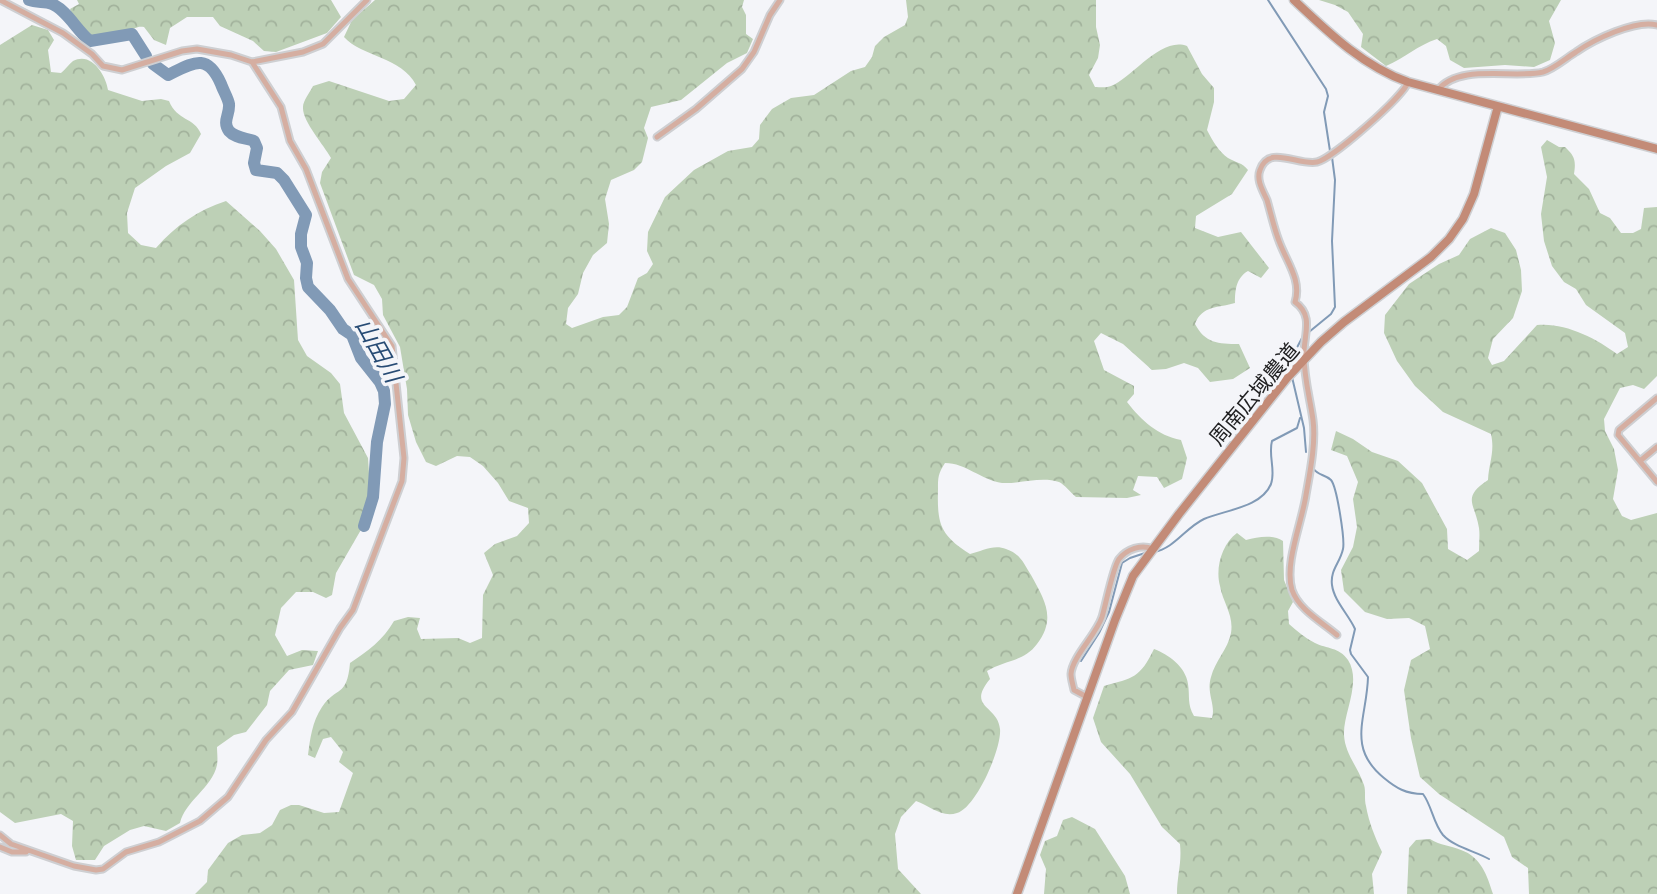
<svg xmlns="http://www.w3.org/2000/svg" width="1657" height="894" font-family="Raleway,'Noto Sans JP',sans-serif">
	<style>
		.forest { fill: url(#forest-crowns) }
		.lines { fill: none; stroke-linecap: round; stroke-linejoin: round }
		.stream { stroke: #819ab6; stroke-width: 2 }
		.river { stroke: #819ab6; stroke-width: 12 }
		.street-casing { stroke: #cecfd2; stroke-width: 9 }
		.secondary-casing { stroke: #cecfd2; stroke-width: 11 }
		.street { stroke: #d5aea1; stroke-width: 5 }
		.secondary { stroke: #c38b77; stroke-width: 8 }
		.labels { text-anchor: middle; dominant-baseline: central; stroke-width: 7; stroke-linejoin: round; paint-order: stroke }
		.street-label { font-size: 21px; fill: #212122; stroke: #f4f5f9 }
		.water-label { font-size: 23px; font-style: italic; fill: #274b74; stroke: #f4f5f9 }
	</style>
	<defs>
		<pattern id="forest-crowns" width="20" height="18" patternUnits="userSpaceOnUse" patternTransform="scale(1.75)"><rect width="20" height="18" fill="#bdd0b6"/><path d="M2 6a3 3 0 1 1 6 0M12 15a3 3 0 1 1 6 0" fill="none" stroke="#a2b29c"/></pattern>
	</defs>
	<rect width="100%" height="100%" fill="#f4f5f9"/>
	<path class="forest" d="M77,0h254l10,17 -14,16 -51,19 -12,-1 -11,-10 -33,-15 -7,-9h-26l-17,11 -4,17 -12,-5 -10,-13c-8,-1 -9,2 -16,5 -29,12 -47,7 -58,-23l9,-5z
		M375,0h369l-2,7 4,8v19l7,5 -6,14 -20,10 -46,37 -30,7 -7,21 4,10 -6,24 -8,8 -23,10 -6,19 4,25 -2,19 -14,12 -10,18 -5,21 -10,14 -2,16 6,4 31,-11 16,-2 8,-8 11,-29 9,-5 6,-9 -6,-13 1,-19 17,-35 29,-27 34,-19 24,-4 7,-8 1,-14 12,-16 19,-11 23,-3 37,-24 14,-4 7,-10 3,-11 9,-9 21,-12 3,-8 -2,-17h190v27l4,18 -2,13 -9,17 6,12c4,0 12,1 16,-1 21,-8 50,-50 76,-40l15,28 12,14v14l-7,28c5,10 12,22 21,28 8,5 14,4 20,12l-16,24 -36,22 -1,12 23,9 23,-5 28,36 -8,10 -13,-7c-12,7 -13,19 -13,32 -16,5 -33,2 -40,21 10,19 23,20 44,20l11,24 -17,11 -23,3 -12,-14 -14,-5 -18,6 -14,1 -29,-26 -22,-11 -7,8 10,29 30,16v8l-7,8c15,19 30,33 54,38l6,18 -5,21 -18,9 -7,-11 -19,-1 -5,14 8,5 -14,3 -51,-1c-5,-4 -12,-13 -17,-15 -18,-6 -39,2 -57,1 -21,-3 -36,-20 -57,-20 -7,11 -7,14 -7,26 -1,35 2,46 32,65 12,-3 24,-10 36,-5 15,5 18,15 25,26 13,24 26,43 6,69 -13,18 -33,16 -50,27l3,8c-24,29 8,26 10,50 2,19 -24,79 -43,84 -15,5 -27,-7 -41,-12l-15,16 -6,17 3,35 23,25h-726l12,-12 1,-12 20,-27 14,-8 18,-2 12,-8 8,-15 11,-5h8l25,8 15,-1 14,-39 -14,-11 4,-10 -12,-15 -8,2 -8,19 -7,-3c2,-16 4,-33 14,-48 14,-21 25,-9 28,-44 18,-12 33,-23 44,-42l14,-4 12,1 -3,11 4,10 37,-1 12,5 12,-5 1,-43 10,-20 -9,-22 11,-9 22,-8 12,-13 -1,-15 -19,-7 -11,-18 -15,-17 -13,-9 -13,-1 -21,10 -10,-4 -10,-20 -8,-27 -1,-26 -7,-42 -17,-32 -1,-16 -8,-14 -20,-10 -34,-92 2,-11 9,-14c-7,-13 -29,-37 -28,-51 0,-6 7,-15 10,-21l16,-5 60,20 15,-2 12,-14c-14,-28 -54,-28 -72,-48l8,-17z
		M1319,0h242l-12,21 6,22 -5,17 -16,7 -29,-2 -41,3 -14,-8 -4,-14 -9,-7c-19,6 -32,19 -51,27l-25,-19 2,-13 -15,-22 -13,-7z
		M32,25l16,5 6,10 -6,10 3,22 10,1c4,-3 8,-9 12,-12 19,-10 33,15 35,29l34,11 19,-2 8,2c8,20 25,16 32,33l-11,19 -24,13 -31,22 -8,25 1,20 13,12 15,3c19,-22 42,-38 70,-47l34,30 16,18 18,31 4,60 9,16 24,17 9,11 4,29 24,45 2,30 -8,40 -26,45 -4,22 -6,3 -13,-6h-17l-15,16 -6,27 12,21 15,-6 16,1 -5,14 -24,5 -19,21 -3,14 -21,27 -12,3 -17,12c0,5 1,12 0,18 -5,23 -32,36 -37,58l-14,8 -22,-5 -14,4 -26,16 -9,14h-19l-4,-14 1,-25 -12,-7 -46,9 -15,-11v-767z
		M1547,140l12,7h6c10,9 11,14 9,27l15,15 11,24 10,5 11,15h12l8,-4 3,-21 13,-1v169l-13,13 -11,-4 -13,3 -16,31 1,12 9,18 4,21 -5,29 9,17 9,4 26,-7v381h-128l-1,-26 -16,-11 -8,-20 -65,-43 -19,-17 -9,-39 -7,-48 7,-30 19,-11 -5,-23 -16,-8 -22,1 -22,-7 -21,-21 -3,-21 12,-23 4,-20 -4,-28 5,-17 -11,-26 -16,-6 5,-19 17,8 19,13 26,9 24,22 25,46 1,20 19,11 12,-9c0,-8 1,-16 0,-23 -4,-25 -18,-30 9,-48 1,-18 7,-28 3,-46l-48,-22 -28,-26 -18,-25 -13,-28 1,-18 24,-31 30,-20 20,-9 11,-16 21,-11 14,5 11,17 5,20 1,21 -9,27 -20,21 -5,19 4,7 12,-4 33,-36c27,-3 59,13 80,29l11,-7 -3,-14 -39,-28 -10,-16 -12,-7 -12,-16 -8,-25 -3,-27 6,-37 -6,-30z
		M1237,533l9,7c12,-3 26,-6 37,1l1,39 9,22 -5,9 1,13c8,7 16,14 26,19 12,6 24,4 33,17 14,22 -5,53 -4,75 1,19 14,32 20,50 2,6 0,14 2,21 3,17 9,31 16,46l-10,22 2,20h-197c0,-19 5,-30 3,-50l-18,-17 -32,-53 -29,-32 -8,-24 11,-32c29,-8 36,-8 50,-37 14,5 32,18 34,35 2,13 -1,20 6,32l18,2c4,-13 -6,-25 -1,-41 4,-16 17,-28 20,-44 3,-18 -8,-30 -11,-47 -5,-18 2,-42 17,-53z
		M1072,817l23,12 30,47 5,18h-86l2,-25 -6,-14 5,-14 12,-5 6,-16z
		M1430,839c11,7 20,6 31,11 20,7 26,25 32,44h-86l2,-46 7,-8z"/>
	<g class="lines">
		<path class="stream" d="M1268,0l58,89 2,7 -4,16 6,39
			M1309,332l22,-18 4,-7 -3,-66 3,-61 -3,-23
			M1291,368l1,-11 10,-19
			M1292,377l12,51 2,24
			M1313,468c5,8 12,6 18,12 6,7 14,60 12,69 -3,14 -13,21 -11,36 2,16 17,30 23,44l-5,21 1,4 17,23c-1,41 -22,70 16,101 12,10 22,16 39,16 9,12 10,29 20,41 11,12 32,16 46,24
			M1154,552c21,-4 31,-24 50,-33 20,-9 57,-11 67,-35 5,-13 -3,-29 1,-43l25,-13 3,-10
			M1081,661l18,-28 10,-21 13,-49 8,-5 15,-5"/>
		<path class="river" d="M29,0c8,3 16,1 23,4 15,6 25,27 38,37l42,-7 14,22
			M153,64l15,11c25,-12 39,-23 53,9 2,6 7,14 8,20 1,11 -7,17 0,27 6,7 17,7 25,10l3,7 -3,15 2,7 21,3 7,7 22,35 -5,19v13l6,16 -1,15 2,9 22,23 13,19 9,6 9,23 19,24 4,9 1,13 -8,38 -4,55 -9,29"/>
		<g class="street-casing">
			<path id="street" d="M0,0l63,33 29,21 11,12 19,4 60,-19 15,-2 34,6 21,7 51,-10 20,-8 44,-44
				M1438,90c21,-27 76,-11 105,-18 11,-3 23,-14 33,-20 17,-12 60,-33 81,-27
				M657,137l39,-28 46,-40 12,-17 16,-37 10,-15
				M1657,398l-38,32 -1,5 39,47
				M1640,461l17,-14
				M1337,635c-15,-13 -38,-25 -45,-45 -8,-26 10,-68 14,-95 4,-23 10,-52 7,-75 -3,-22 -10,-46 -9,-69 1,-19 9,-36 -9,-49 7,-22 -9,-41 -16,-61 -5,-13 -8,-27 -12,-41 -4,-9 -11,-20 -7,-30 9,-26 38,-4 57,-8 15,-3 87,-66 91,-80
				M1087,697l-13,-7c-1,-5 -3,-11 -3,-16 1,-17 25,-39 31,-57 4,-13 11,-50 17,-58 8,-10 22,-15 34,-10
				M0,835l11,9 63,22 22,4 7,-1 23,-17 33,-10 41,-21 28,-24 38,-57 26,-28 48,-84 13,-18 49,-129 2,-23 -12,-112 -44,-67 -42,-110 -16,-28 -9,-34 -29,-45
				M0,847l12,5h14"/>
		</g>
		<g class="secondary-casing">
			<path id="secondary" d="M1294,0c35,33 69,66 114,82l249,67
				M1017,894l98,-274 18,-44 46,-62 108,-136 34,-36 23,-20 87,-65 18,-18 14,-20 11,-25 24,-88"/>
		</g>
		<use href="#street" class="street"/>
		<use href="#secondary" class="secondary"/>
	</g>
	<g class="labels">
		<g class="street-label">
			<text transform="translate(1254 394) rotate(-50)">周南広域農道</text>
		</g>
		<g class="water-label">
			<text transform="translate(379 350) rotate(61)">山田川</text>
		</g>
	</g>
</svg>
